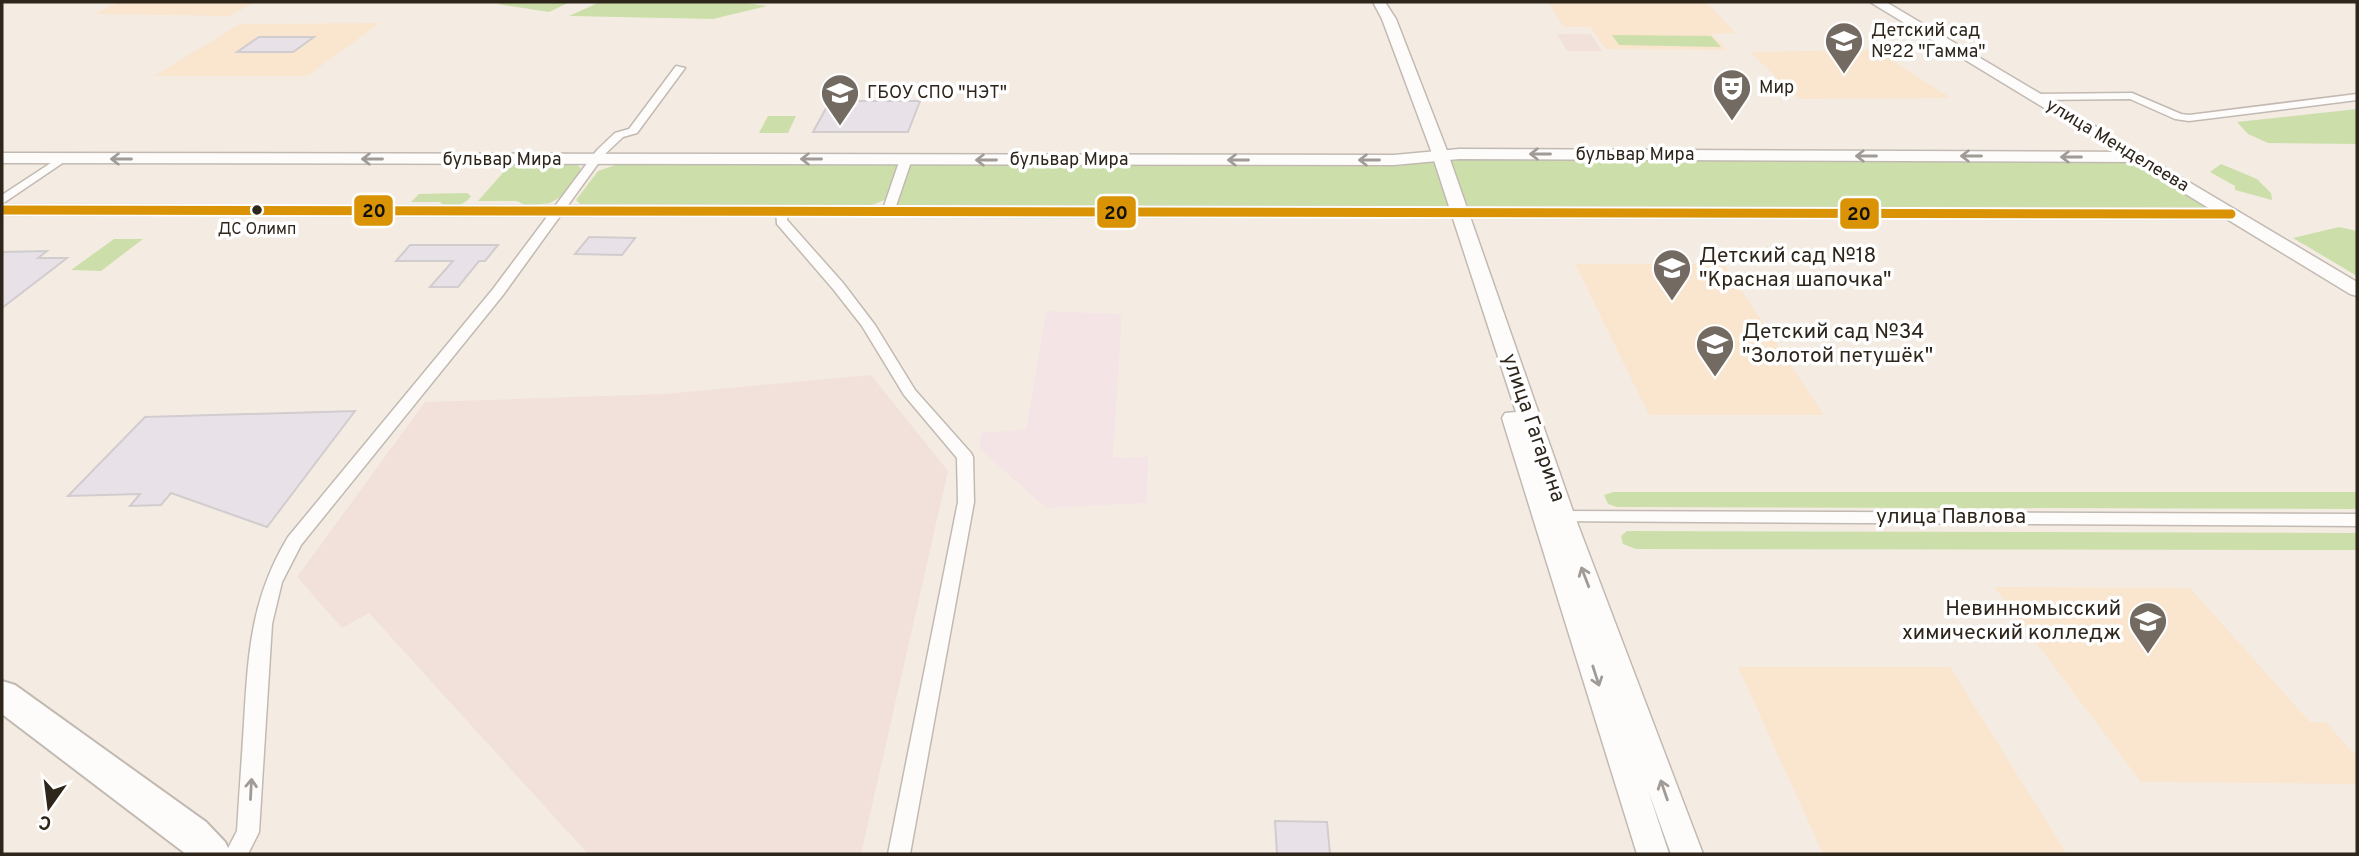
<svg xmlns="http://www.w3.org/2000/svg" width="2359" height="856" font-family="Overpass,sans-serif">
	<style>
		.commercial { fill: #f2e0da }
		.industrial { fill: #f5e4e6 }
		.built { fill: #fae5cf }
		.green { fill: #ccdfaa }
		.building { fill: #e8e2e8; stroke: #d1ccce; stroke-width: 2 }
		.lines { fill: none; stroke-linecap: round; stroke-linejoin: round }
		.minor-casing { stroke: #c2bab2; stroke-width: 3 }
		.tertiary-casing { stroke: #c2bab2; stroke-width: 3 }
		.secondary-casing { stroke: #c2bab2; stroke-width: 3 }
		.trunk-casing { stroke: #c2bab2; stroke-width: 4 }
		.minor { fill: #fdfcfb; fill-rule: evenodd }
		.tertiary { fill: #fdfcfb; fill-rule: evenodd }
		.secondary { fill: #fdfcfb; fill-rule: evenodd }
		.trunk { fill: #fdfcfb; fill-rule: evenodd }
		.bus-1-casing { stroke: #fff; stroke-width: 13 }
		.bus-1 { stroke: #d99304; stroke-width: 9 }
		.oneway { stroke: #a09b96 }
		.bus-dot { fill: #2e251b; stroke: #fff; stroke-width: 2.5 }
		.labels { text-anchor: middle; dominant-baseline: central; stroke-width: 7; stroke-linejoin: round; paint-order: stroke }
		.far-bus-label { font-size: 16px; fill: #2e251b; stroke: #fff }
		.far-poi-label { font-size: 18px; fill: #2e251b; stroke: #fff; text-anchor: start }
		.far-street-label { font-size: 18px; fill: #2e251b; stroke: #fff }
		.poi-label { font-size: 21px; fill: #2e251b; stroke: #fff; text-anchor: start }
		.street-label { font-size: 21px; fill: #2e251b; stroke: #fff }
		.line-badge { stroke: #fff; stroke-width: 2.5 }
		.pale-badge-label { font-size: 19px; text-anchor: middle; font-weight: bold; fill: #111 }
	</style>
	<rect width="100%" height="100%" fill="#f4ece3"/>
	<path class="commercial" d="M1557,34h34l11,17h-35z
		M871,375l77,96 -87,383h-273l-219,-241 -27,15 -45,-51 128,-175 239,-8z"/>
	<path class="industrial" d="M1046,311l76,3 -9,144 35,-1 -1,46 -101,5 -67,-60 2,-15 45,-4z"/>
	<path class="built" d="M119,2h136l-25,14 -136,-2z
		M1548,2h158l30,31 -24,1 15,16 -121,-1 -16,-22h-26z
		M380,23l-73,53h-153l86,-52z
		M1876,50l75,48 -152,1 -49,-47z
		M1575,264h149l100,151h-175z
		M1994,587l196,1 120,134h16l31,35v27l-216,-2z
		M1738,667h212l117,187h-244z"/>
	<path class="green" d="M503,2h67l-21,10 -52,-8z
		M600,2h137l30,4 -54,13 -144,-3z
		M1612,35l99,1 10,11 -102,-2z
		M2357,109v35l-89,-1 -20,-9 -11,-12z
		M768,116h28l-8,17h-29z
		M1432,155l703,2 96,57 -1342,-5 17,-50z
		M516,163h57l7,4 1,4 -19,25 -12,7 -23,3 -10,-5h-39l30,-34z
		M621,163l277,1 1,3 -12,32 -17,7 -290,-2 -4,-4 22,-29z
		M2221,164l36,15 14,14 1,7 -37,-10v-4l-25,-14z
		M467,193l4,3c-6,9 -16,11 -27,10l-4,-4h-29l8,-8z
		M2339,227l18,4v45l-64,-38z
		M114,239h29l-42,32 -30,-1z
		M1613,492h744v17l-740,-2 -9,-3 -4,-9z
		M1627,531l730,2v17l-721,-1 -13,-5 -2,-8z"/>
	<path class="building" d="M259,37h55l-21,15h-56z
		M830,101h90l-12,31h-95z
		M589,237l46,1 -13,17 -47,-1z
		M410,245h88l-13,16h-6l-21,26h-28l23,-26h-57z
		M47,251l-9,7h29l-65,50v-56z
		M355,411l-88,116 -96,-34 -10,12 -31,1 10,-12 -72,2 77,-79z
		M1275,821l52,1 3,32h-53z"/>
	<g class="lines">
		<g class="minor-casing">
			<path id="minor" d="M676,66l9,2 -48,65 -14,4 -18,17 -102,141 -202,250 -19,37 -10,42 -13,208 -11,22h-23l12,-23c2,-36 5,-72 7,-108 4,-69 7,-125 44,-186l205,-248 104,-139 18,-17 14,-4z
				M2132,93l49,21 8,1 168,-21v6l-168,21 -14,-2 -45,-20 -94,1 -5,-3 5,-3z
				M63,155l4,1v4l-65,44v-9z
				M906,156l6,3 -17,50 -2,3h-8l-2,-3 17,-50z
				M782,206l6,4 -1,10 56,63 32,42 40,65 56,63 2,4 1,45 -64,352h-22l70,-352 -1,-44 -53,-63 -42,-69 -29,-37 -56,-65 -1,-14z
				M1555,511l802,3v12l-808,-5 -3,-4 3,-4z"/>
		</g>
		<g class="tertiary-casing">
			<path id="tertiary" d="M1459,149l676,3 8,5 -8,5 -676,-3 -65,6 -1392,-2v-10l1392,2z
				M2,205l2229,4 8,5 -8,5 -2229,-4z"/>
		</g>
		<g class="secondary-casing">
			<path id="secondary" d="M1373,2h12l11,17 50,129 129,369 128,337h-32l-23,-64 21,64h-32l-135,-436 3,-5 11,-1 -86,-264 -48,-129z
				M1870,2h16l471,280v14l-7,-2z"/>
		</g>
		<g class="trunk-casing">
			<path id="trunk" d="M2,681l13,4 191,137 19,20 6,12h-45l-184,-140z"/>
		</g>
		<use href="#minor" class="minor"/>
		<use href="#tertiary" class="tertiary"/>
		<use href="#secondary" class="secondary"/>
		<use href="#trunk" class="trunk"/>
		<g class="bus-1-casing">
			<path id="bus-1" d="M2,210l2229,4"/>
		</g>
		<use href="#bus-1" class="bus-1"/>
	</g>
	<defs><path id="oneway-shaft" d="M-6 0H5M1.5-3L5.5 0L1.5 3" fill="none" stroke-width="1.6" stroke-linecap="round" stroke-linejoin="round" transform="scale(1.75)"/></defs>
	<g class="oneway">
		<use href="#oneway-shaft" transform="translate(1540 154) rotate(-180)"/>
		<use href="#oneway-shaft" transform="translate(1866 156) rotate(-180)"/>
		<use href="#oneway-shaft" transform="translate(1971 156) rotate(-180)"/>
		<use href="#oneway-shaft" transform="translate(2071 157) rotate(-180)"/>
		<use href="#oneway-shaft" transform="translate(121 159) rotate(-180)"/>
		<use href="#oneway-shaft" transform="translate(372 159) rotate(-180)"/>
		<use href="#oneway-shaft" transform="translate(811 159) rotate(180)"/>
		<use href="#oneway-shaft" transform="translate(986 160) rotate(-180)"/>
		<use href="#oneway-shaft" transform="translate(1238 160) rotate(180)"/>
		<use href="#oneway-shaft" transform="translate(1369 160) rotate(180)"/>
		<use href="#oneway-shaft" transform="translate(1585 577) rotate(-111)"/>
		<use href="#oneway-shaft" transform="translate(1596 676) rotate(72)"/>
		<use href="#oneway-shaft" transform="translate(251 789) rotate(-87)"/>
		<use href="#oneway-shaft" transform="translate(1664 790) rotate(-109)"/>
	</g>
	<defs>
		<g id="school-pin" transform="scale(2.0125)"><path d="M0 17L-7.5 6A9.5 9.5 0 1 1 7.5 6Z" fill="#736b61" stroke="#fff"/><path d="M0-5L7-2L0 1L-7-2ZM-4 1L0 2.5L4 1V4Q0 6-4 4Z" fill="#fff"/></g>
		<g id="theatre-pin" transform="scale(2.0125)"><path d="M0 17L-7.5 6A9.5 9.5 0 1 1 7.5 6Z" fill="#736b61" stroke="#fff"/><path d="M-5-5.5Q0-4 5-5.5V0Q5 5 0 6Q-5 5-5 0ZM-3.3-2.5H-1v1.5H-3.3ZM1-2.5H3.3v1.5H1ZM-2.8 1Q0 5.5 2.8 1Z" fill="#fff"/></g>
	</defs>
	<g fill-rule="evenodd">
		<use href="#school-pin" x="1844" y="41"/>
		<use href="#theatre-pin" x="1732" y="88"/>
		<use href="#school-pin" x="840" y="93"/>
		<use href="#school-pin" x="1672" y="268"/>
		<use href="#school-pin" x="1715" y="344"/>
		<use href="#school-pin" x="2148" y="621"/>
	</g>
	<circle class="bus-dot" cx="257" cy="210" r="6"/>
	<g class="labels">
		<g class="far-bus-label">
			<text x="257" y="230">ДС Олимп</text>
		</g>
		<g class="far-poi-label">
			<text x="1871" y="31">Детский сад<tspan x="1871" dy="21">№22 "Гамма"</tspan></text>
			<text x="1759" y="88">Мир</text>
			<text x="867" y="93">ГБОУ СПО "НЭТ"</text>
		</g>
		<g class="far-street-label">
			<text transform="translate(2117 146) rotate(31)">улица Менделеева</text>
			<text x="1635" y="155">бульвар Мира</text>
			<text x="502" y="160">бульвар Мира</text>
			<text x="1069" y="160">бульвар Мира</text>
		</g>
		<g class="poi-label">
			<text x="1699" y="256">Детский сад №18<tspan x="1699" dy="24">"Красная шапочка"</tspan></text>
			<text x="1742" y="332">Детский сад №34<tspan x="1742" dy="24">"Золотой петушёк"</tspan></text>
			<text x="2121" y="609" text-anchor="end">Невинномысский<tspan x="2121" dy="24">химический колледж</tspan></text>
		</g>
		<g class="street-label">
			<text transform="translate(1533 428) rotate(71)">улица Гагарина</text>
			<text x="1951" y="517">улица Павлова</text>
		</g>
	</g>
	<g class="line-badge">
		<rect x="353" y="194" width="41" height="33" rx="7" fill="#d99304"/>
		<rect x="1096" y="195" width="41" height="34" rx="7" fill="#d99304"/>
		<rect x="1839" y="197" width="41" height="33" rx="7" fill="#d99304"/>
	</g>
	<g class="pale-badge-label">
		<text x="374" y="217">20</text>
		<text x="1116" y="219">20</text>
		<text x="1859" y="220">20</text>
	</g>
	<rect width="2359" height="856" fill="none" stroke="#2e251b" stroke-width="7"/>
	<g transform="translate(49 807) rotate(194)" stroke="#ffffff" stroke-width="5" paint-order="stroke">
	<path d="M0-5L12 26L0 18L-12 26Z" fill="#2e251b"/>
	<text y="-10" font-size="19" font-weight="bold" text-anchor="middle" fill="#2e251b">С</text>
	</g>
</svg>
